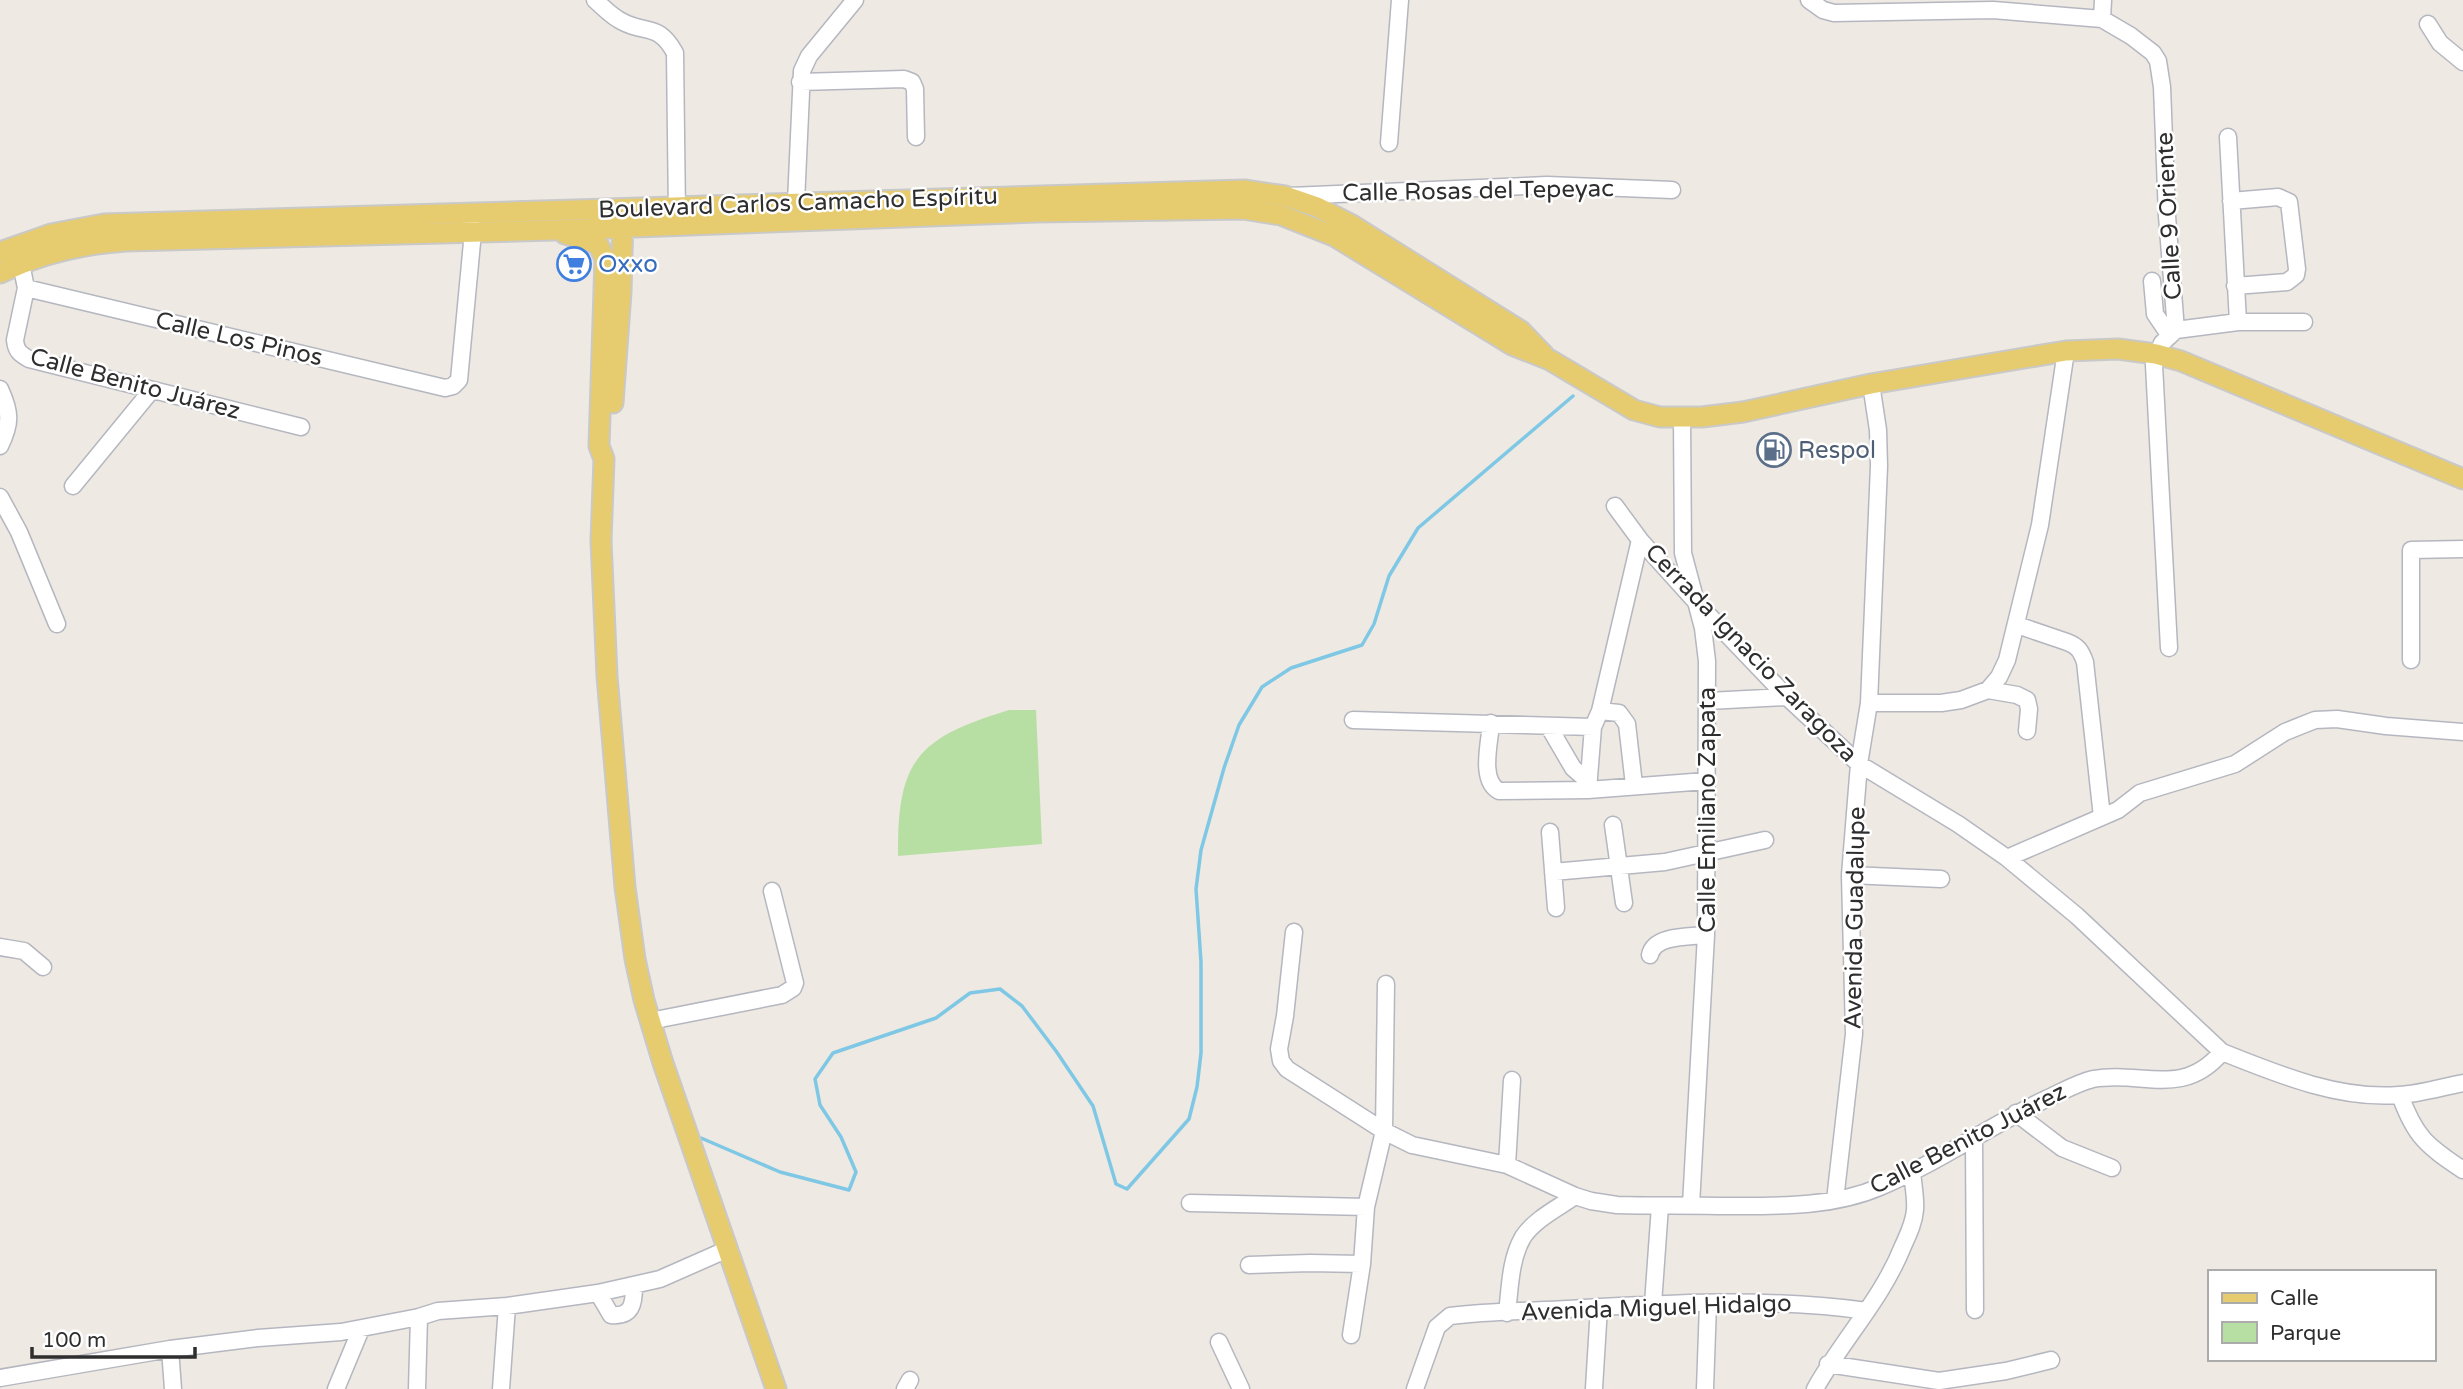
<svg xmlns="http://www.w3.org/2000/svg" width="2463" height="1389" font-family="'Varela Round',sans-serif">
	<style>
		.green { fill: #b7dfa4 }
		.lines { fill: none; stroke-linecap: round; stroke-linejoin: round }
		.stream { stroke: #7fc8e5; stroke-width: 3.5 }
		.minor-casing { stroke: #b5b7c0; stroke-width: 19 }
		.major-casing { stroke: #c9c9c9; stroke-width: 23 }
		.minor { stroke: #fff; stroke-width: 16 }
		.major { stroke: #e6cc6f; stroke-width: 19 }
		.labels { text-anchor: middle; dominant-baseline: central; stroke-width: 5; stroke-linejoin: round; paint-order: stroke }
		.street-label { font-size: 24px; fill: #2e2e2e; stroke: #fff }
		.shop-label { font-size: 24px; fill: #366cbe; stroke: #fff; text-anchor: start }
		.service-label { font-size: 24px; fill: #4e5e75; stroke: #fff; text-anchor: start }
	</style>
	<rect width="100%" height="100%" fill="#eee9e2"/>
	<path class="green" d="M1009,710h27l6,134 -144,12c-1,-97 20,-118 111,-146z"/>
	<g class="lines">
		<path class="stream" d="M701,1138l79,34 69,18 7,-18 -15,-35 -21,-32 -5,-26 18,-26 103,-35 34,-25 30,-4 22,17 34,45 37,55 23,78 11,5 62,-70 8,-32 4,-34v-91l-5,-73 5,-39 23,-82 15,-43 23,-38 29,-19 71,-23 12,-21 15,-48 29,-48 155,-132"/>
		<g class="minor-casing">
			<path id="minor" d="M595,0c9,8 17,17 28,22 23,12 36,1 52,31l2,163
				M1809,0l14,10 11,3 159,-3 109,9 29,17 22,17 5,8 4,26 5,129 9,114 -14,13 -8,22 15,283
				M2102,19l1,-19
				M2428,24l12,19 23,19
				M800,82l104,-3 8,3 3,7 1,48
				M2228,137l10,185
				M1389,143l11,-143
				M1290,196l257,-11 125,5
				M2231,201l47,-4 11,5 8,67 -1,6 -9,7 -52,4
				M796,202l6,-131 7,-15 46,-56
				M19,254l7,34 -11,52c1,11 5,14 14,19l272,68
				M2152,281l3,33 15,22
				M26,288l419,100 8,-2 6,-6 14,-148 -2,-10
				M2176,330l62,-8h66
				M0,389c11,24 11,34 0,57
				M1682,418l1,135 20,75 4,33 -1,274 -15,270
				M73,486l78,-95
				M0,497l19,35 38,92
				M1615,506l25,34 56,62 91,95 72,67 99,60 49,34 70,58 145,136
				M2017,625l50,17c11,4 14,9 18,20l17,155
				M2411,660v-110l52,-1
				M1988,690l11,-13 8,-17 33,-135 26,-174
				M1708,701l79,-4
				M1869,703h72l20,-3 27,-10 29,5 10,5 2,9 -2,22
				M1600,711l19,2 8,11 7,61
				M1353,720l240,7
				M1491,723c-1,19 -12,57 8,68l89,-1 118,-9
				M1549,727l24,41 15,13
				M1588,790l5,-63 7,-16 40,-171
				M1613,825l11,78
				M1550,832l6,76
				M2007,858l111,-48 22,-17 95,-29 50,-32 30,-12 22,-1 49,7 77,6
				M1553,872l112,-10 100,-22
				M1850,875l91,4
				M1294,932l-9,84 -6,33 2,12 6,8 97,62 28,14 95,20 68,31 16,5 26,4c35,1 71,0 106,1 52,0 108,2 157,-19 57,-24 108,-60 164,-87 16,-7 32,-17 49,-21 49,-9 89,20 129,-27 55,22 117,48 177,43 21,-1 43,-8 64,-12
				M0,947l24,4 19,16
				M1650,955c4,-20 39,-18 56,-20
				M650,1021l132,-26 11,-7 2,-5 -23,-92
				M2400,1095c15,42 27,51 63,75
				M2016,1113l46,35 50,20
				M1974,1137l1,173
				M1507,1165l5,-85
				M1835,1200l19,-166 -4,-159 9,-111 10,-61 10,-237 -1,-36 -7,-46
				M1190,1203l176,4
				M1249,1265l61,-2 52,1
				M598,1293l13,22c21,2 23,-11 23,-29
				M1653,1304l7,-98
				M1507,1313c3,-24 3,-54 16,-76 12,-18 35,-29 52,-41
				M1351,1335l11,-71 4,-57 18,-76 2,-147
				M1219,1342l22,47
				M170,1349l3,40
				M1828,1364l111,17 67,-10 45,-11
				M0,1378l170,-29 88,-11 83,-6 78,-15 19,-6 69,-5 91,-13 62,-14 68,-30
				M1594,1388l5,-81
				M336,1389l25,-60
				M417,1389l2,-72
				M501,1389l6,-83
				M905,1389l5,-9
				M1415,1389l22,-62 13,-11c39,-5 79,-5 118,-7 99,-6 200,-12 299,2
				M1705,1389l3,-85
				M1815,1389c27,-49 67,-90 88,-143 5,-11 11,-23 12,-36 1,-12 -2,-26 -3,-38"/>
		</g>
		<g class="major-casing">
			<path id="major" d="M565,234l33,10 7,15 -6,187 5,13 -3,82 6,135 18,211 10,72 9,41 19,63 113,326
				M0,252l51,-18 53,-10 1140,-34 41,6 32,11 35,18 169,106 23,24
				M0,273c40,-19 82,-29 126,-32l428,-11 483,-18 206,-3 38,6 53,21 178,109 38,15 84,50 26,7h42l41,-5 128,-28 195,-33 52,-2 38,5 25,7 282,118
				M613,403l8,-111 2,-79"/>
		</g>
		<use href="#minor" class="minor"/>
		<use href="#major" class="major"/>
	</g>
	<defs>
		<g id="supermarket-ring" transform="scale(1.75)"><circle r="9.5" fill="#fff" stroke="#3f7fe0" stroke-width="1.5"/><path d="M-6-5.5h2.5l.6 2H6L4.5 2H-2.5L-4.4-4H-6ZM-1.5 3.2a1.3 1.3 0 1 0 .1 0ZM3 3.2a1.3 1.3 0 1 0 .1 0Z" fill="#3f7fe0"/></g>
		<g id="fuel-ring" transform="scale(1.75)"><circle r="9.5" fill="#fff" stroke="#5c6f8a" stroke-width="1.5"/><path d="M-5.5-6h7V0h2V4h1.3V-2.5L3-4.5l.8-.8L6-3V5H2.5V1h-1V6h-7ZM-4.2-4.7v3.2H.2V-4.7Z" fill="#5c6f8a"/></g>
	</defs>
	<g fill-rule="evenodd">
		<use href="#supermarket-ring" x="574" y="264"/>
		<use href="#fuel-ring" x="1774" y="450"/>
	</g>
	<g class="labels">
		<g class="street-label">
			<text transform="translate(1478 191) rotate(-1)">Calle Rosas del Tepeyac</text>
			<text transform="translate(798 203) rotate(-2)">Boulevard Carlos Camacho Espíritu</text>
			<text transform="translate(2169 216) rotate(-93)">Calle 9 Oriente</text>
			<text transform="translate(239 339) rotate(13)">Calle Los Pinos</text>
			<text transform="translate(135 384) rotate(15)">Calle Benito Juárez</text>
			<text transform="translate(1751 653) rotate(46)">Cerrada Ignacio Zaragoza</text>
			<text transform="translate(1707 810) rotate(-90)">Calle Emiliano Zapata</text>
			<text transform="translate(1855 918) rotate(-89)">Avenida Guadalupe</text>
			<text transform="translate(1968 1139) rotate(-27)">Calle Benito Juárez</text>
			<text transform="translate(1656 1308) rotate(-2)">Avenida Miguel Hidalgo</text>
		</g>
		<g class="shop-label">
			<text x="598" y="264">Oxxo</text>
		</g>
		<g class="service-label">
			<text x="1798" y="450">Respol</text>
		</g>
	</g>
	<rect x="2208" y="1270" width="228" height="91" fill="#ffffff" stroke="#ababab" stroke-width="2"/>
	<rect x="2222" y="1293" width="35" height="10" fill="#e6cc6f" stroke="#ababab" stroke-width="2"/>
	<text x="2270" y="1305" font-size="21" fill="#2e2e2e">Calle</text>
	<rect x="2222" y="1322" width="35" height="21" fill="#b7dfa4" stroke="#ababab" stroke-width="2"/>
	<text x="2270" y="1340" font-size="21" fill="#2e2e2e">Parque</text>
	<path d="M32 1347v10h163v-10" fill="none" stroke="#2e2e2e" stroke-width="3.5"/>
	<text x="42" y="1347" font-size="21" fill="#2e2e2e" stroke="#ffffff" stroke-width="5" paint-order="stroke">100 m</text>
</svg>
